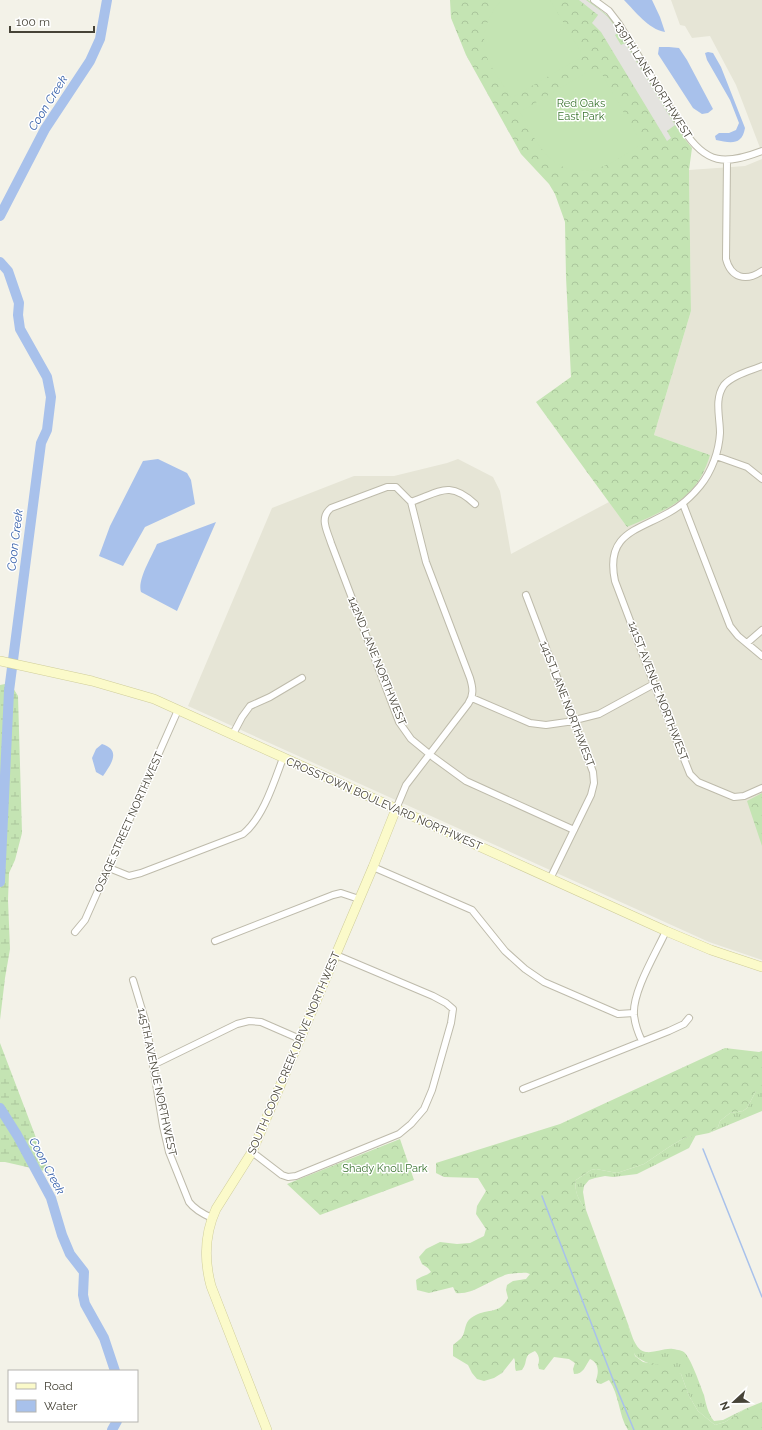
<svg xmlns="http://www.w3.org/2000/svg" width="762" height="1430" font-family="Raleway,sans-serif">
	<style>
		.residential { fill: #e6e5d6 }
		.grass { fill: url(#grass-tufts) }
		.forest { fill: url(#forest-crowns) }
		.wetland { fill: url(#wetland-marsh) }
		.pitch { fill: #c4e4b3 }
		.parking { fill: #e4e3df }
		.water { fill: #a8c1eb }
		.lines { fill: none; stroke-linecap: round; stroke-linejoin: round }
		.stream { stroke: #a8c1eb; stroke-width: 1.5 }
		.river { stroke: #a8c1eb; stroke-width: 10 }
		.street-casing { stroke: #bebbab; stroke-width: 8 }
		.secondary-casing { stroke: #cfcd9a; stroke-width: 10 }
		.street { stroke: #fff; stroke-width: 6 }
		.secondary { stroke: #fbfaca; stroke-width: 9 }
		.labels { text-anchor: middle; dominant-baseline: central; stroke-width: 3; stroke-linejoin: round; paint-order: stroke }
		.street-label { font-size: 11px; fill: #464337; stroke: #fff }
		.park-label { font-size: 11px; fill: #39732e; stroke: #fff }
		.water-label { font-size: 12px; font-style: italic; fill: #3761aa; stroke: #fff }
	</style>
	<defs>
		<pattern id="grass-tufts" width="24" height="20" patternUnits="userSpaceOnUse"><rect width="24" height="20" fill="#c4e4b3"/><path d="M3 7l-1-3M5 7V3M7 7l1-3M15 17l-1-3M17 17v-4M19 17l1-3" fill="none" stroke="#aac59b"/></pattern>
		<pattern id="forest-crowns" width="20" height="18" patternUnits="userSpaceOnUse"><rect width="20" height="18" fill="#c4e4b3"/><path d="M2 6a3 3 0 1 1 6 0M12 15a3 3 0 1 1 6 0" fill="none" stroke="#aac59b"/></pattern>
		<pattern id="wetland-marsh" width="20" height="14" patternUnits="userSpaceOnUse"><rect width="20" height="14" fill="#c4e4b3"/><path d="M1 5h8M5 5V1M11 12h8M15 12V8" fill="none" stroke="#aac59b"/></pattern>
	</defs>
	<rect width="100%" height="100%" fill="#f3f2e8"/>
	<path class="residential" d="M671,0h91v153l-26,-68 -26,-49 -18,2 -7,-12 -5,-1z
		M762,159v801l-53,-18 -521,-236 84,-198 82,-32h40l53,-13 11,-4 35,18 7,14 11,63 98,-52 18,25 31,-14 16,-9 36,-49 -56,-20 37,-124 -2,-141 56,-4z"/>
	<path class="grass" d="M756,1091h6v20l-53,22 9,-6 2,-6 10,-8 13,-2 4,-3z
		M696,1135l-7,13 -52,26 -24,3 -8,-1 -10,2 -6,2 -5,6 -1,6 3,18c-7,-10 -12,-17 -10,-30l15,-10 5,-1 21,4 27,-9 25,-17 15,-9z
		M628,1324c3,8 7,27 18,28 9,1 18,-4 27,-3 5,1 9,1 12,4 7,8 15,32 19,42 2,9 4,19 10,26l9,-1 22,-11 -20,13 -10,3 -17,-14 -9,-15 -8,-22c-9,-3 -42,-12 -46,-19 -4,-7 -5,-23 -7,-31z"/>
	<path class="forest" d="M450,0h138l19,15 7,7 70,116 8,10 -3,22 2,141 -37,124 56,20c-2,7 -5,14 -8,20 -15,29 -48,40 -75,52l-91,-125 35,-25 -5,-100 -1,-55 -10,-28 -6,-10 -28,-30 -55,-99 -15,-37z
		M762,793v53l-15,-45z
		M725,1048l34,4 3,-1v40h-6l-9,17 -4,3 -13,2 -10,8 -2,6 -9,6 -25,5 -15,9 -25,17 -27,9 -21,-4 -5,1 -15,10c-2,12 3,20 10,30l42,114 7,32 8,6 28,5 10,7 8,22 9,15 17,14 10,-3 20,-13 17,-7v28h-134c-10,-16 -8,-34 -19,-50l-8,4 -4,-1 -1,-3c3,-8 3,-17 -6,-21 -5,7 -6,15 -16,15l-1,-5 2,-6 -6,-4 -15,-2 -10,13 -5,-1 -1,-4c2,-5 1,-10 -3,-14 -13,5 -6,10 -13,19l-6,1c-2,-5 0,-9 -2,-13l-12,15 -8,5 -10,3 -7,-2 -5,-6 -4,-8 -15,-9v-11c3,-3 7,-5 9,-8 4,-6 2,-14 9,-19 15,-11 28,-2 37,-20l-2,-8 1,-5 6,-4 13,-2 4,-5c-4,-2 -6,-1 -12,-1 -5,1 -10,0 -15,3 -14,5 -31,19 -47,17l-3,-6 -24,6 -12,-3 -1,-10c5,-4 10,-4 15,-8l-3,-4 -6,-4 -3,-7 7,-8 14,-7 17,2 13,-1 14,-7 2,-7 -10,-15 1,-8 9,-15 -8,-13 -34,-1 -8,-4v-10l124,-39z
		M400,1139l14,41 -94,35 -33,-31z"/>
	<path class="wetland" d="M10,683l8,13 4,137 -7,27 -6,13 -1,27 2,49 -5,29 -5,42v-335z
		M0,1043l49,129 -44,-10h-5z"/>
	<path class="pitch" d="M502,0h48l31,52 -1,6 -69,40c-7,-13 -17,-25 -23,-38 -9,-20 -2,-45 14,-60z
		M594,68l6,3 42,73c-23,14 -47,34 -76,24 -8,-3 -17,-9 -22,-16 -10,-12 -16,-27 -24,-40z
		M383,1158l5,12 -9,4 -6,-12z"/>
	<path class="parking" d="M579,0h7l15,11 7,6 11,15 -4,3 6,10 4,-2 50,82 -8,6 4,7 -4,3 -66,-109 -9,-9 6,-8z"/>
	<path class="water" d="M624,0h28l8,17 5,15c-17,-3 -30,-21 -41,-32z
		M659,47h10l10,1 8,12 26,49 -5,4 -6,1 -9,-6 -35,-54z
		M708,52l5,1 8,14 24,61c-3,18 -15,15 -29,12l-1,-4 4,-3h10l7,-3 3,-7 -9,-23 -23,-40 -2,-7z
		M158,459l29,14 4,7 4,24 -50,23 -22,39 -24,-10 11,-30 33,-65z
		M216,522l-39,89 -36,-19c-4,-12 11,-36 16,-48z
		M102,744c19,6 10,19 1,32l-7,-4 -4,-14 4,-9z"/>
	<g class="lines">
		<path class="stream" d="M0,1115h4
			M703,1149l59,148
			M542,1196l70,181 22,53"/>
		<path class="river" d="M0,216l45,-87 45,-68 10,-22 7,-39
			M0,262l8,9 11,32 -1,12 2,14 27,48 4,20 -4,33 -6,13 -32,248 -9,191
			M0,1108l17,27 34,63 11,37 8,19 14,18 -1,23 2,9 19,34 11,33
			M112,1430l5,-9"/>
		<g class="street-casing">
			<path id="street" d="M594,0l15,11 10,13 64,105c23,36 42,36 79,22
				M727,160l-1,99c5,19 20,23 36,12
				M762,366c-12,5 -29,9 -38,19 -10,14 -4,32 -4,48 -1,18 -8,38 -20,53 -9,11 -19,20 -32,27 -32,18 -63,21 -53,68l39,103 36,90 8,8 36,15 10,-1 18,-8
				M716,456l31,11 15,12
				M411,502l-15,-15h-9l-56,21c-12,10 -4,22 0,35l68,179 12,17 22,18 33,24 108,49
				M411,502c29,-10 38,-22 64,2
				M683,504l47,122 8,10 24,20
				M526,595l67,177 1,11 -3,12 -41,84
				M747,643l15,-13
				M472,698l58,25 16,2 21,-3 32,-8 55,-30
				M233,734l9,-17 8,-11 20,-9 32,-19
				M396,809l10,-24 62,-81c6,-9 5,-16 2,-26l-44,-116 -15,-60
				M373,867l99,43 33,41 20,18 19,13 74,32 16,-1
				M109,868l20,8 12,-3 102,-39c20,-16 31,-52 40,-76
				M75,932l10,-12 93,-210
				M215,941l118,-46 8,-2 18,6
				M133,980l13,43 17,103 6,26 20,50c6,8 14,12 23,16
				M642,1041c-4,-8 -7,-17 -8,-26 -2,-23 22,-62 32,-84
				M153,1065l84,-41 12,-3 12,1 39,17
				M523,1089l146,-58 15,-7 5,-6
				M252,1152l30,23 6,2 8,-1 103,-42 12,-10 13,-15 8,-19 19,-67 2,-14 -7,-6 -13,-7 -97,-41"/>
		</g>
		<g class="secondary-casing">
			<path id="secondary" d="M0,661l92,20 62,18 512,232 45,19 51,17
				M267,1430l-56,-144c-7,-26 -7,-51 5,-77l36,-57 121,-285 23,-58"/>
		</g>
		<use href="#street" class="street"/>
		<use href="#secondary" class="secondary"/>
	</g>
	<g class="labels">
		<g class="street-label">
			<text transform="translate(653 80) rotate(58)">139TH LANE NORTHWEST</text>
			<text transform="translate(377 661) rotate(68)">142ND LANE NORTHWEST</text>
			<text transform="translate(658 691) rotate(69)">141ST AVENUE NORTHWEST</text>
			<text transform="translate(567 704) rotate(69)">141ST LANE NORTHWEST</text>
			<text transform="translate(384 804) rotate(24)">CROSSTOWN BOULEVARD NORTHWEST</text>
			<text transform="translate(129 822) rotate(-66)">OSAGE STREET NORTHWEST</text>
			<text transform="translate(294 1053) rotate(-67)">SOUTH COON CREEK DRIVE NORTHWEST</text>
			<text transform="translate(157 1082) rotate(78)">145TH AVENUE NORTHWEST</text>
		</g>
		<g class="park-label">
			<text x="581" y="103">Red Oaks<tspan x="581" dy="13">East Park</tspan></text>
			<text x="385" y="1168">Shady Knoll Park</text>
		</g>
		<g class="water-label">
			<text transform="translate(48 103) rotate(-58)">Coon Creek</text>
			<text transform="translate(15 540) rotate(-83)">Coon Creek</text>
			<text transform="translate(47 1166) rotate(62)">Coon Creek</text>
		</g>
	</g>
	<rect x="8" y="1370" width="130" height="52" fill="#ffffff" stroke="#b5b4af"/>
	<rect x="16" y="1383" width="20" height="6" fill="#fbfaca" stroke="#b5b4af"/>
	<text x="44" y="1390" font-size="12" fill="#464337">Road</text>
	<rect x="16" y="1400" width="20" height="12" fill="#a8c1eb" stroke="#b5b4af"/>
	<text x="44" y="1410" font-size="12" fill="#464337">Water</text>
	<g transform="translate(734 1402) rotate(248)" stroke="#ffffff" stroke-width="3" paint-order="stroke">
	<path d="M0-3L7 15L0 10L-7 15Z" fill="#464337"/>
	<text y="-6" font-size="11" font-weight="bold" text-anchor="middle" fill="#464337">N</text>
	</g>
	<path d="M10 26v6h84v-6" fill="none" stroke="#464337" stroke-width="2"/>
	<text x="16" y="26" font-size="12" fill="#464337" stroke="#ffffff" stroke-width="3" paint-order="stroke">100 m</text>
</svg>
